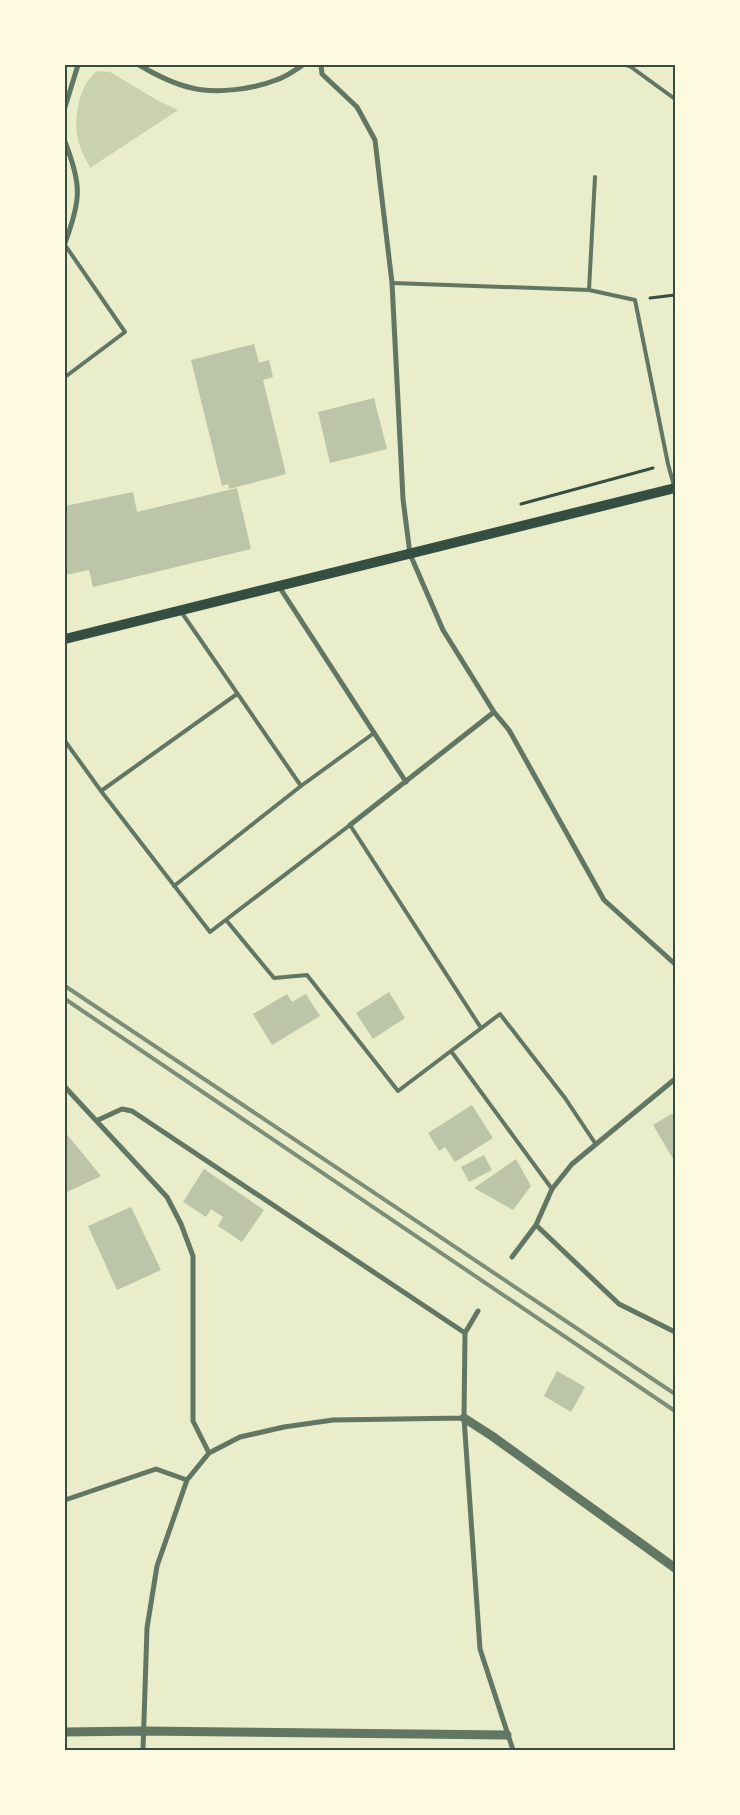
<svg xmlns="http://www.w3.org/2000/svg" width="740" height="1815" font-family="'DM Sans',sans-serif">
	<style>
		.green { fill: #cad2ad }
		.building { fill: #bcc5a7 }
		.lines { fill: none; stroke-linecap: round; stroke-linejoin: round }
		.path { stroke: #344e41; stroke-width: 3 }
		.service { stroke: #617663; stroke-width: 4 }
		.minor { stroke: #617663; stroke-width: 5 }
		.tertiary { stroke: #617663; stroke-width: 9 }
		.secondary { stroke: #344e41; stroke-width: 10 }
		.rail { stroke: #7c8e77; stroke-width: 4 }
		.neatline { fill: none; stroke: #344e41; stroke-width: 2 }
	</style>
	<rect width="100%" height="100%" fill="#e9edc9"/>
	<path class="green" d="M97,71l13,1 47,28 21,10 -88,58c-4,-9 -10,-19 -12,-29 -5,-21 1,-54 19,-68z"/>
	<path class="building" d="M254,344l5,19 10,-3 4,17 -10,3 23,94 -57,15 -1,-5 -6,2 -31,-126z
		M374,398l13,51 -57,14 -12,-51z
		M237,488l14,61 -158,38 -4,-17 -24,5v-69l68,-14 4,20z
		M389,992l16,26 -32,21 -17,-26z
		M287,994l5,8 14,-8 14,22 -48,29 -19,-31z
		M472,1105l21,33 -38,24 -10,-15 -6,4 -11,-18z
		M675,1112v50l-22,-37z
		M65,1132l36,44 -36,17z
		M484,1155l8,15 -23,12 -8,-15z
		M516,1159l15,27 -18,24 -39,-22z
		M204,1169l60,41 -22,32 -24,-16 5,-9 -12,-8 -5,8 -23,-15z
		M131,1207l30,63 -44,20 -29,-64z
		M557,1371l28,16 -14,25 -27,-16z"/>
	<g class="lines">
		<path class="path" d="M650,298l25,-3
			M521,504l132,-36"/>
		<path class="service" d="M626,65l5,2 44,32
			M595,177l-6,113 46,10 33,164 6,22
			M65,245l60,87 -60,45
			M392,283l197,7
			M182,613l119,173
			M65,741l36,50 109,141 140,-107 131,203
			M101,791l136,-97
			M174,886l127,-100 73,-53
			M226,920l48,58 33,-3 91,116 102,-77 65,84 30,45
			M451,1051l101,138"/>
		<path class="minor" d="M139,65c17,10 34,19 53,23 24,6 62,1 84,-8 10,-3 19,-10 27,-15
			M321,65l1,9 35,33 18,33 17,143 11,216 7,55 33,76 51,82 15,18 95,170 71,64
			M65,107l13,-42
			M65,142c17,43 16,58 0,101
			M280,588l126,194
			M350,825l144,-113
			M65,1087l102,110 14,27 12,32v165l16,32
			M98,1120l24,-11 10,2 333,222
			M536,1225l83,79 56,28
			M512,1257l24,-32 16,-36 20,-25 103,-85
			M478,1311l-13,22 -1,85 16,231 33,101
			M65,1500l91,-31 31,11
			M143,1750l4,-122 10,-62 30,-86 22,-27 31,-16 44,-10 49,-7 131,-2"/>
		<path class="tertiary" d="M464,1418l28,18 183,132
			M65,1732l78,-1 364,4"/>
		<path class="secondary" d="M65,639c204,-49 407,-100 610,-151"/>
		<path class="rail" d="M65,986l610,408
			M65,999l610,412"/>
	</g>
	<rect width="740" height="1815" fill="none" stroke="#fefae0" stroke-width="132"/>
	<rect x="66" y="66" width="608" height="1683" class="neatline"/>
</svg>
